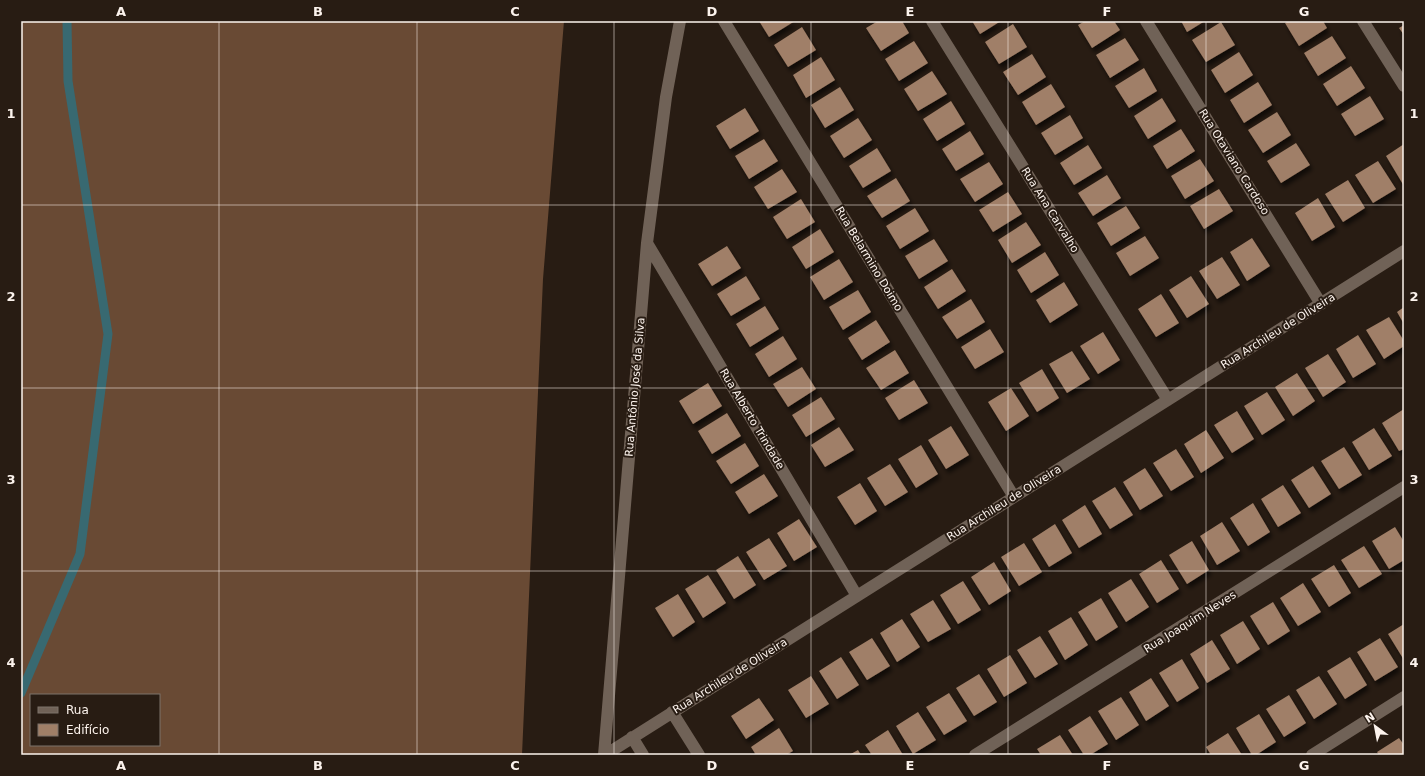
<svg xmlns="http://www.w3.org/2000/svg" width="1425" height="776" font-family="'DejaVu Sans',sans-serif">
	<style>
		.forest { fill: #694a34; fill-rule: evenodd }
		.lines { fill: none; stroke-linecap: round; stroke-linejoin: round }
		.stream { stroke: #386971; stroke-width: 9 }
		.building { fill: #a07f67; filter: url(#shadow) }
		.minor { stroke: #706257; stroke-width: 12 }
		.grid { fill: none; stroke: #fcf3ed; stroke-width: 1; stroke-opacity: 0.55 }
		.labels { text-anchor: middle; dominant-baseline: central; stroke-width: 4; stroke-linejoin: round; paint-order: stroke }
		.street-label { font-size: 11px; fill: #fcf3ed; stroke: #281c13 }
		.neatline { fill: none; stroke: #fcf3ed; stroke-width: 1.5 }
		.grid-label { font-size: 13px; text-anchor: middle; font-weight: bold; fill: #fcf3ed }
	</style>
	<defs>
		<filter id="shadow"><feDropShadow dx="2.5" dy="4.5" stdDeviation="2" flood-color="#0009"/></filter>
	</defs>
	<rect width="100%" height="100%" fill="#281c13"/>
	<path class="forest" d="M21,21h543l-21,258 -21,476h-501zM31,695h128v50h-128z"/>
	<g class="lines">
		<path class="stream" d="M21,693l59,-139 28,-220 -40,-253 -1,-60"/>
	</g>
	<path class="building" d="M759,21h36l-26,16z
		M878,21h24l7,12 -28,18 -15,-23z
		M972,21h29l-21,13z
		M1085,21h29l6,9 -28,18 -14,-23z
		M1181,21h24l-18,11z
		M1289,21h34l4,7 -28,18 -14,-23z
		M1221,22l14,23 -29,17 -14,-22z
		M1013,24l14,23 -28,17 -14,-22z
		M1404,25v10l-5,-7z
		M802,27l14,23 -28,17 -14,-22z
		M1332,36l14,22 -28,18 -14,-23z
		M1125,38l14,22 -29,18 -14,-23z
		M914,41l14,22 -29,18 -14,-22z
		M1239,52l14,23 -28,18 -14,-23z
		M1032,54l14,23 -28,18 -15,-23z
		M821,57l14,23 -29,18 -13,-23z
		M1351,66l14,22 -28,18 -14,-22z
		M1144,68l13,23 -28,17 -14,-22z
		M932,71l15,23 -29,17 -14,-22z
		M1258,82l14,23 -28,18 -14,-23z
		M1051,84l14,23 -29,18 -14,-23z
		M840,87l14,23 -29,18 -14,-23z
		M1370,96l14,23 -29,17 -14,-22z
		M1162,98l14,23 -28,18 -14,-23z
		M951,101l14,23 -28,17 -14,-22z
		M745,108l14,23 -29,18 -14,-23z
		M1277,112l14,23 -28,18 -15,-23z
		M1070,115l13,23 -28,17 -14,-22z
		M858,118l14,22 -28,18 -14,-22z
		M1181,129l14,22 -28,18 -14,-23z
		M970,131l14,23 -28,17 -14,-22z
		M764,139l14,22 -29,18 -14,-23z
		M1296,143l14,22 -29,18 -14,-22z
		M1404,144v42l-18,-30z
		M1088,145l14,23 -28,17 -14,-22z
		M877,148l14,23 -28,17 -14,-22z
		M1200,159l14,22 -29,18 -14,-23z
		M1378,161l18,28 -23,14 -18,-28z
		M989,162l14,22 -28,18 -15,-23z
		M782,169l15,23 -29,17 -14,-22z
		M1107,175l14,23 -28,18 -15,-23z
		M896,178l14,23 -28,17 -15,-22z
		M1348,180l17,28 -22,14 -18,-28z
		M1219,189l14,22 -29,18 -14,-23z
		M1008,192l14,22 -29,18 -14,-22z
		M1318,198l17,29 -23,14 -17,-28z
		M801,199l14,23 -28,17 -14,-22z
		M1126,206l14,22 -29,18 -14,-23z
		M915,208l14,23 -29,18 -14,-23z
		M1026,222l15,23 -29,18 -14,-23z
		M820,229l14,23 -28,17 -14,-22z
		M1145,236l14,22 -29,18 -14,-23z
		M1252,238l18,28 -23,15 -17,-29z
		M934,239l14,22 -29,18 -14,-23z
		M727,246l14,22 -29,18 -14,-22z
		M1045,252l14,23 -28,18 -14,-23z
		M1222,257l18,28 -23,14 -18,-28z
		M839,259l14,23 -29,18 -14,-23z
		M952,269l14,22 -28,18 -14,-22z
		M746,276l14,23 -29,17 -14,-22z
		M1191,276l18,28 -22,14 -18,-28z
		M1064,282l14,23 -28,18 -14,-23z
		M858,290l13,22 -28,18 -14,-23z
		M1161,294l18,29 -23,14 -18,-28z
		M971,299l14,23 -28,17 -15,-22z
		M765,306l14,23 -29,18 -14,-23z
		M1404,307v17l-7,-12z
		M1389,317l15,24v5l-20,13 -18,-29z
		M876,320l14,22 -28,18 -14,-22z
		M990,329l14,23 -29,17 -14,-22z
		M1103,332l17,28 -22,14 -18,-28z
		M1358,335l18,29 -23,14 -17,-29z
		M783,336l14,23 -28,18 -14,-23z
		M895,350l14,23 -28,17 -15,-22z
		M1072,351l18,28 -23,14 -18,-29z
		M1328,354l18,28 -23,15 -18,-29z
		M802,367l14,22 -28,18 -15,-23z
		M1042,369l17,29 -22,14 -18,-29z
		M1297,373l18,28 -22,15 -18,-29z
		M914,380l14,23 -29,17 -14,-22z
		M708,383l14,23 -29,18 -14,-23z
		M1011,388l18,28 -23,15 -18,-29z
		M1267,392l18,28 -23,15 -18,-29z
		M821,397l14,22 -29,18 -14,-22z
		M1404,409v40l-5,2 -17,-28z
		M1237,411l17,28 -22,14 -18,-28z
		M727,413l14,23 -29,18 -14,-23z
		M951,426l18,29 -23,14 -18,-29z
		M839,427l15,23 -29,17 -14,-22z
		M1374,428l18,28 -23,14 -17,-28z
		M1206,430l18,28 -23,15 -17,-29z
		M745,443l14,23 -28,18 -15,-23z
		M921,445l17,29 -22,14 -18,-29z
		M1344,447l18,28 -23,14 -18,-28z
		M1176,449l18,28 -23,14 -18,-28z
		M890,464l18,28 -23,14 -18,-28z
		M1313,466l18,28 -22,14 -18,-28z
		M1145,468l18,28 -23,14 -17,-28z
		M764,474l14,22 -29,18 -14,-22z
		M860,483l17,28 -22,14 -18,-28z
		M1283,485l18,28 -23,14 -17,-28z
		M1115,487l18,28 -23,14 -18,-28z
		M1253,503l17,29 -22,14 -18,-28z
		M1085,505l17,29 -23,14 -17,-28z
		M799,519l18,28 -23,14 -17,-28z
		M1222,522l18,29 -23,14 -17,-29z
		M1055,524l17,29 -23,14 -17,-28z
		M1395,527l9,15v18l-15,9 -17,-28z
		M769,538l18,28 -23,14 -18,-28z
		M1192,541l17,29 -22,14 -18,-29z
		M1024,543l18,29 -23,14 -18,-29z
		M1364,546l18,28 -23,14 -18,-28z
		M738,556l18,29 -22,14 -18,-29z
		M1161,560l18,29 -22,14 -18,-29z
		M994,562l17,29 -22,14 -18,-28z
		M1334,565l17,28 -22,14 -18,-28z
		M708,575l18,28 -23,15 -18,-29z
		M1131,579l18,28 -23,15 -18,-29z
		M963,581l18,29 -23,14 -18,-29z
		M1303,583l18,29 -23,14 -18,-28z
		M678,594l17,28 -22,15 -18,-29z
		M1101,598l17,29 -22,14 -18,-29z
		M933,600l18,29 -23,13 -18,-28z
		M1273,602l17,29 -22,14 -18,-29z
		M1071,617l17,28 -23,15 -17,-29z
		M902,619l18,28 -23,15 -17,-29z
		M1243,621l17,28 -23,15 -17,-29z
		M1404,624v36l-16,-26z
		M1040,636l18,28 -23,14 -18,-28z
		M872,638l18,28 -23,14 -18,-28z
		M1380,638l18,29 -23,14 -18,-29z
		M1212,640l18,29 -23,14 -17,-29z
		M1010,655l17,28 -23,14 -17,-28z
		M841,657l18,28 -22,14 -18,-28z
		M1350,657l17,28 -22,14 -18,-28z
		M1182,659l17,29 -22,14 -18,-29z
		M979,674l18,28 -23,14 -18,-28z
		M811,676l18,28 -23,14 -18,-28z
		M1319,676l18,28 -23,15 -18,-29z
		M1151,678l18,28 -23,15 -17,-29z
		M949,693l18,28 -23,14 -18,-28z
		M1289,695l17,28 -22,14 -18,-28z
		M1121,697l18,28 -23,15 -18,-29z
		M759,698l15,22 -28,19 -15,-23z
		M918,712l18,28 -23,14 -17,-28z
		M1259,714l17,28 -20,13h-4l-16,-27z
		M1090,716l18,28 -18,11h-6l-16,-25z
		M779,728l14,23 -7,4h-30l-5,-8z
		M888,730l15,25h-31l-7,-10z
		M1228,733l14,22h-31l-5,-8z
		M1060,735l13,20h-32l-4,-6z
		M1399,738l5,7v10h-25l-2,-3z
		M858,750l3,5h-12z"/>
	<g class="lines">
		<path class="minor" d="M724,21l290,476
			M932,21l236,379
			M1146,21l175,283
			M1363,21l41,65
			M647,243l210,353
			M672,712l27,43
			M632,737l11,18
			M604,755l43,-512 19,-146 14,-76
			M605,755l799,-504
			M975,755l429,-268
			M1312,755l92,-58"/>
	</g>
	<path class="grid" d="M219,21v734M417,21v734M614,21v734M811,21v734M1008,21v734M1206,21v734M21,205h1383M21,388h1383M21,571h1383"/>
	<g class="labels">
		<g class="street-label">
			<text transform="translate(1234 162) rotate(58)">Rua Otaviano Cardoso</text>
			<text transform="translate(1050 210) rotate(58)">Rua Ana Carvalho</text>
			<text transform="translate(869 259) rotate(59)">Rua Belarmino Doimo</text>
			<text transform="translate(1278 331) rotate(-32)">Rua Archileu de Oliveira</text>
			<text transform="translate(635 387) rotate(-85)">Rua Antônio José da Silva</text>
			<text transform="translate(752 419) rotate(59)">Rua Alberto Trindade</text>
			<text transform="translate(1004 503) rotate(-32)">Rua Archileu de Oliveira</text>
			<text transform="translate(1190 622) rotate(-32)">Rua Joaquim Neves</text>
			<text transform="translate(730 676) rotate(-32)">Rua Archileu de Oliveira</text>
		</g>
	</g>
	<rect width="1425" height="776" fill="none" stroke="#281c13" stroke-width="44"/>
	<rect x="30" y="694" width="130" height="52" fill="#281c13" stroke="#7d726a"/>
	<rect x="38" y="707" width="20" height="6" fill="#706257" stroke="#7d726a"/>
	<text x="66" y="714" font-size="12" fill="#fcf3ed">Rua</text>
	<rect x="38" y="724" width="20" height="12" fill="#a07f67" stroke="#7d726a"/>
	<text x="66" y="734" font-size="12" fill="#fcf3ed">Edifício</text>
	<g transform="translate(1375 726) rotate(328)" stroke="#281c13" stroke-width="3" paint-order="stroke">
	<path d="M0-3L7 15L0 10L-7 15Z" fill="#fcf3ed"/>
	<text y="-6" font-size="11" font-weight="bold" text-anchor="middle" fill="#fcf3ed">N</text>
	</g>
	<rect x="22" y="22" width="1381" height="732" class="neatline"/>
	<g class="grid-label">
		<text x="121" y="16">A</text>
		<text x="318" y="16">B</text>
		<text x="515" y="16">C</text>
		<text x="712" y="16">D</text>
		<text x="910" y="16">E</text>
		<text x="1107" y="16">F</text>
		<text x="1304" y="16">G</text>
		<text x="11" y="118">1</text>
		<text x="1414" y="118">1</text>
		<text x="11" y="301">2</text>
		<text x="1414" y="301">2</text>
		<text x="11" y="484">3</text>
		<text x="1414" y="484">3</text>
		<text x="11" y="667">4</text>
		<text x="1414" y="667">4</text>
		<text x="121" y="770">A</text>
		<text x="318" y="770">B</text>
		<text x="515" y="770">C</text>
		<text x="712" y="770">D</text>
		<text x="910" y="770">E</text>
		<text x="1107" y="770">F</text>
		<text x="1304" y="770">G</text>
	</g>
</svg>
